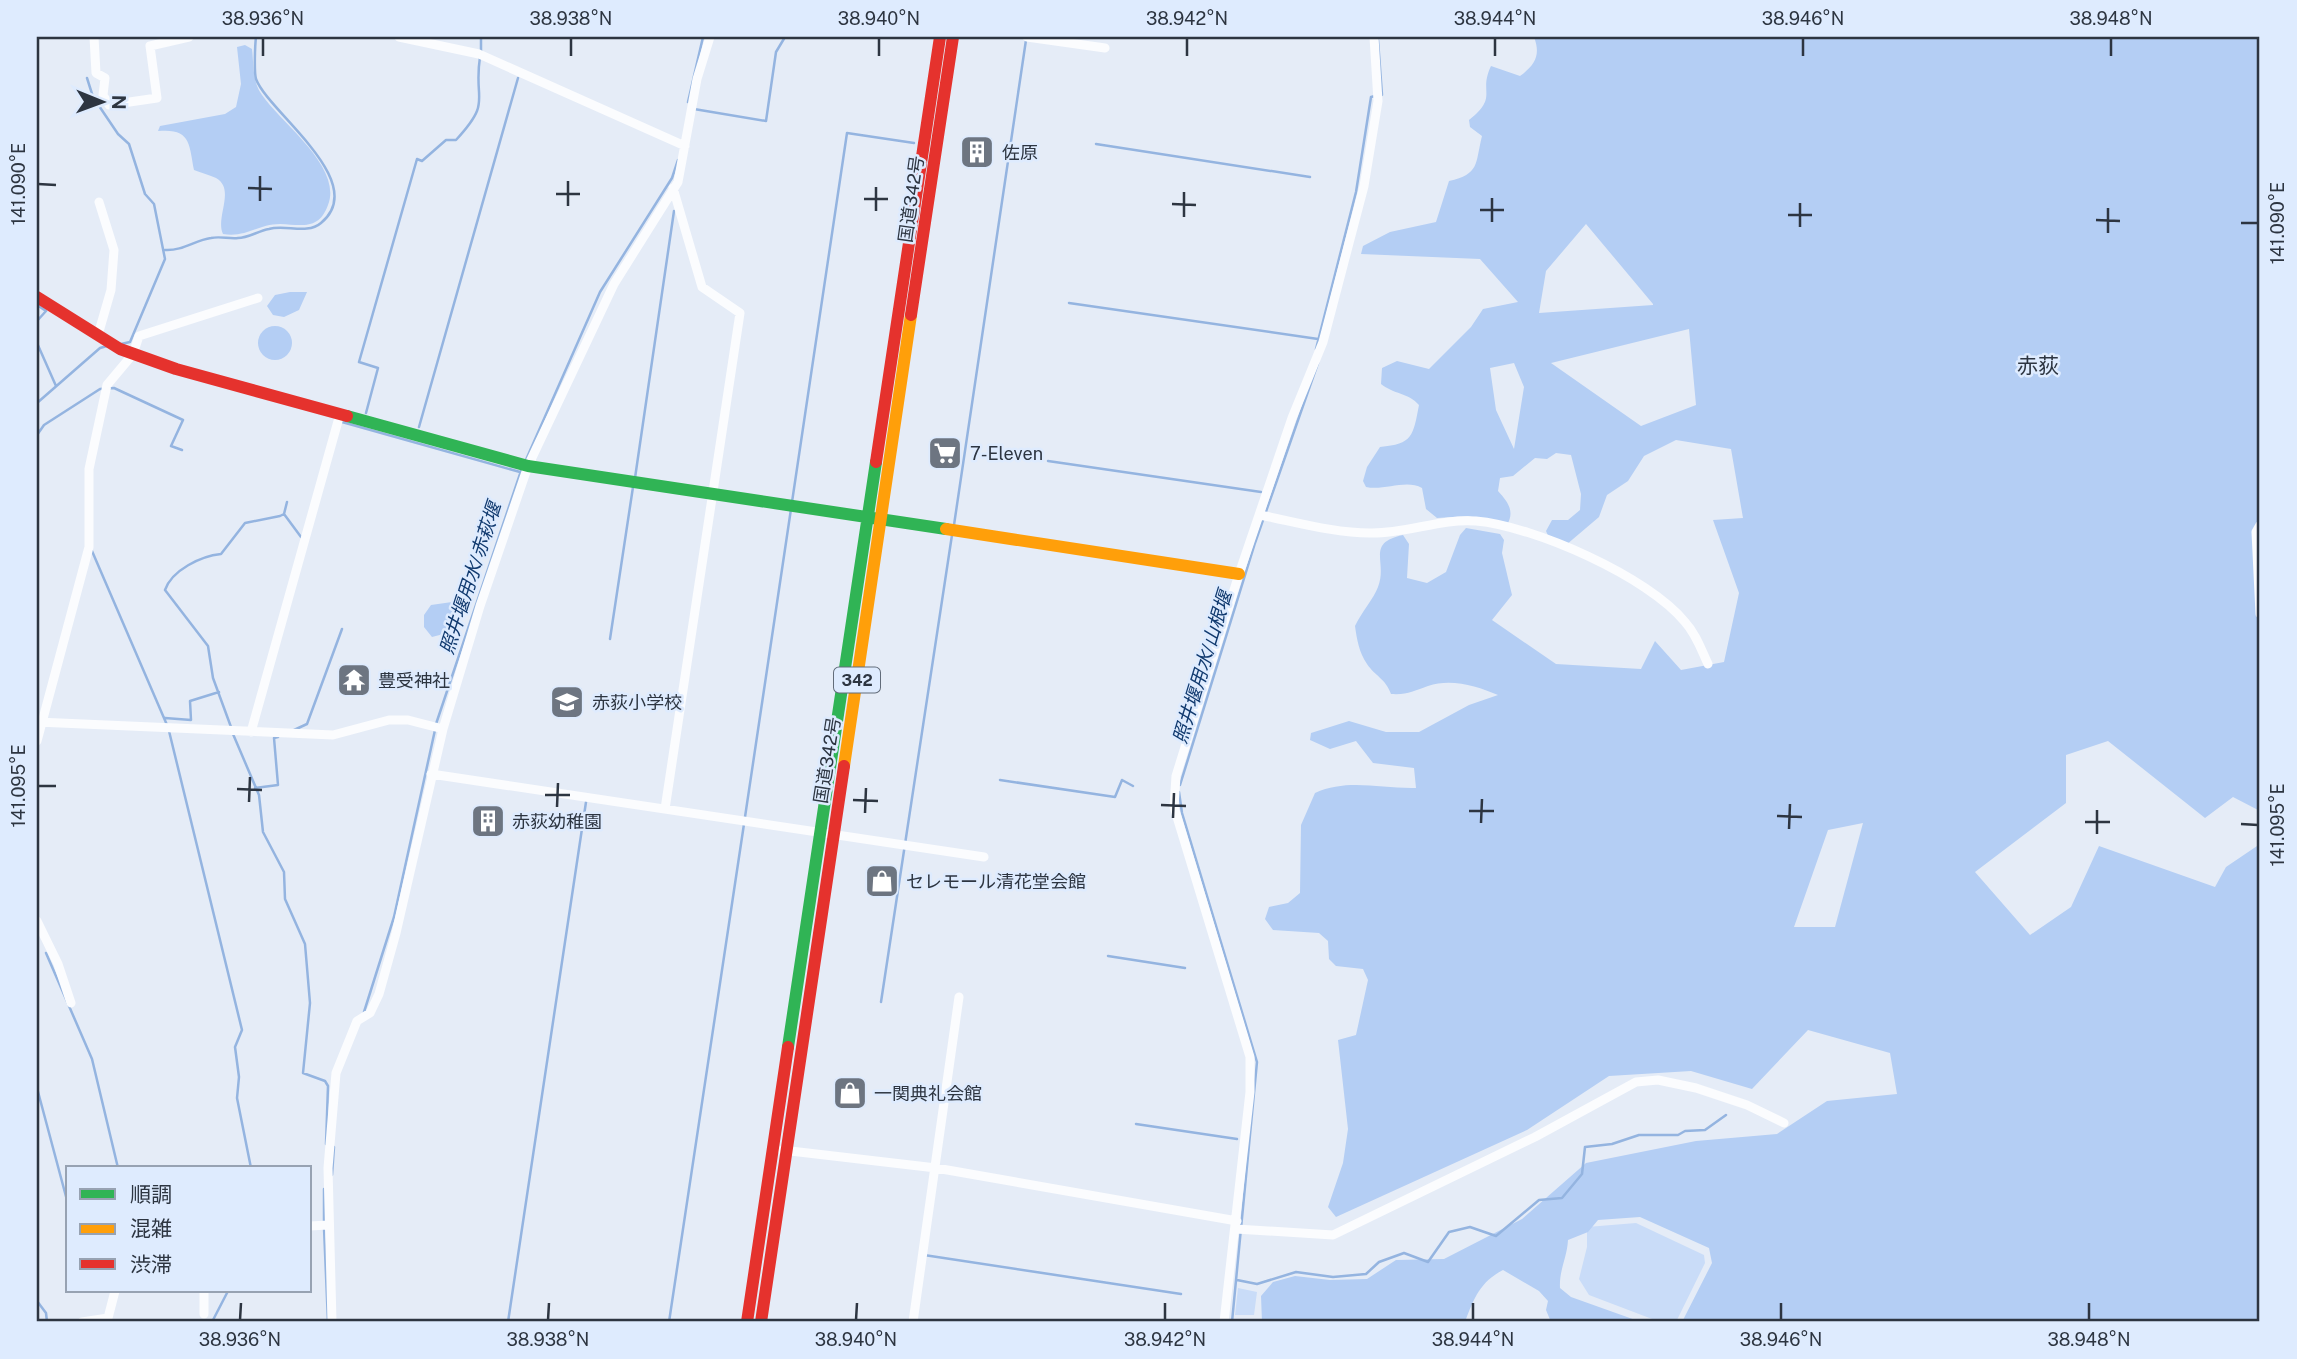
<svg xmlns="http://www.w3.org/2000/svg" width="2297" height="1359" font-family="'Public Sans','Noto Sans JP',sans-serif">
	<style>
		.green { fill: #c9dcf8 }
		.forest { fill: #b4cef4; fill-rule: evenodd }
		.lines { fill: none; stroke-linecap: round; stroke-linejoin: round }
		.stream { stroke: #94b4e0; stroke-width: 2.5 }
		.street { stroke: #fbfcfe; stroke-width: 9 }
		.fast { stroke: #30b455; stroke-width: 12 }
		.slow { stroke: #ff9f0a; stroke-width: 12 }
		.jam { stroke: #e5322d; stroke-width: 12 }
		.ticks { fill: none; stroke: #2d3541; stroke-width: 2.5 }
		.labels { text-anchor: middle; dominant-baseline: central; stroke-width: 5; stroke-linejoin: round; paint-order: stroke }
		.shield { fill: #deebfe; stroke: #626c7a; stroke-width: 2 }
		.shield-label { font-size: 16px; font-weight: bold; fill: #2d3541 }
		.poi-label { font-size: 18px; fill: #2d3541; stroke: #deebfe; text-anchor: start }
		.street-label { font-size: 18px; fill: #2d3541; stroke: #deebfe }
		.water-label { font-size: 19px; font-style: italic; fill: #113a6f; stroke: #deebfe }
		.quarter-label { font-size: 21px; fill: #2d3541; stroke: #deebfe }
		.neatline { fill: none; stroke: #2d3541; stroke-width: 2.5 }
		.ticks-label { font-size: 18px; text-anchor: middle; fill: #2d3541 }
	</style>
	<rect width="100%" height="100%" fill="#e5ecf7"/>
	<path class="green" d="M1636,1223l68,32 1,8 -29,59h-16l-71,-27 -10,-16 8,-32v-20z
		M1238,1288l19,4 -3,23h-19z"/>
	<path class="forest" d="M1534,37h726v774l-27,-14 -28,21 -97,-77 -42,14v48l-91,69 55,63 41,-28 28,-61 116,41 11,-20 34,-23v478h-578l30,-59 -3,-15 -69,-31 -42,3 -10,12 -20,8c-1,18 -9,30 -8,48l11,9 70,25h-90l-5,-12 2,-9 -9,-10 -36,-21c-23,12 -29,28 -38,52h-203l-1,-26 12,-14 22,-6 35,4 37,-1 29,-19 48,-1 78,-40 64,-56 110,-22 81,-7 50,-33 70,-7 -7,-41 -82,-23 -56,59 -61,-18 -82,5 -82,54 -191,87 -8,-10 15,-44 5,-34 -10,-89 18,-5 12,-55 -5,-11 -27,-3 -7,-7 -1,-18 -9,-8 -46,-3 -8,-11 4,-12 19,-4 12,-10 1,-68 14,-32c33,-15 66,-4 101,-5l-2,-20 -41,-5 -17,-22 -26,8 -20,-9 1,-7 38,-12 37,11h33l50,-27 29,-10c-21,-9 -47,-17 -70,-9 -15,5 -20,9 -37,8 -5,-15 -16,-18 -24,-30 -8,-12 -10,-24 -12,-38 6,-13 19,-28 23,-39 10,-25 -13,-44 25,-52l6,9 -2,34 20,5 19,-11 14,-37 6,-7 34,6 4,6 -2,13 10,42 -20,25 64,44 85,5 14,-28 26,29 43,-8 15,-69 -26,-73 30,-2 -12,-69 -55,-9 -32,16 -16,25 -21,14 -8,22 -33,28 -17,-7 -3,-7 6,-11h16l12,-10 1,-16 -10,-39 -15,-2 -9,6 -12,-1 -22,18 -13,2 -2,13c10,11 17,20 9,34l-39,-9 -31,2 -11,-9 -4,-21c-16,-9 -38,3 -56,-1l-3,-6 4,-14 13,-20c33,-3 33,-11 39,-42 -10,-12 -26,-11 -38,-21l1,-16 15,-7 32,8 42,-42 12,-18 35,-7 -38,-43 -119,-5 2,-8 27,-14 46,-10 13,-41c31,-7 26,-17 33,-45l-12,-9 -1,-7c30,-24 9,-27 22,-54l29,10c15,-11 21,-21 14,-39zM1586,224l67,80v1l-114,8 7,-42zM1689,329l7,76 -55,21 -90,-63zM1514,363l10,24 -10,62 -18,-39 -6,-42zM1863,823l-28,104h-41l34,-97z
		M245,45l7,4c2,16 0,32 10,46 19,28 81,72 66,110 -9,25 -25,20 -48,19 -22,0 -34,14 -57,10 -8,-16 13,-45 -7,-56 -6,-3 -15,-5 -22,-8 -5,-26 -3,-42 -36,-39l2,-5 65,-12 11,-7 5,-23 -4,-37z
		M290,292h17l-8,18 -15,7 -11,-2 -6,-9 8,-11z
		M258 343a17 17 0 1 1 34 0a17 17 0 1 1-34 0Z
		M459,601l5,1 -4,22 -9,8 -19,5 -8,-10v-12l7,-10z"/>
	<g class="lines">
		<path class="stream" d="M1378,40l4,55
			M481,51v-14
			M87,78l6,19 25,37 11,10 16,50 9,10 11,55 -35,83 -9,2
			M688,102l15,-65
			M694,109l72,12 10,-69 9,-15
			M1096,144l214,33
			M165,250c18,1 30,-10 46,-12 9,-2 18,1 27,0 10,0 20,-7 31,-9 16,-5 38,6 52,-6 50,-41 -53,-111 -65,-144 -2,-7 -1,-34 0,-42
			M1069,303l249,36
			M37,305l9,6 -9,10
			M37,343l19,43
			M1316,349l40,-157 15,-95 4,-1
			M37,403l63,-55 7,-2
			M366,413l12,-45 -19,-6 58,-203 5,2 24,-21h10c37,-40 17,-38 24,-83
			M342,422l178,50
			M419,427l99,-349
			M37,435l7,-10 56,-36 14,-1 69,32 -12,26 11,4
			M1048,461l213,31
			M525,462l75,-170 72,-114 6,-18
			M635,478l39,-267
			M792,502l55,-369 67,10
			M284,514l17,23
			M954,525l72,-485
			M92,551l75,174
			M610,639l23,-152
			M165,718l26,2 -1,-19 29,-9
			M436,724l86,-256
			M231,727l-18,-49 -5,-32 -43,-56c7,-20 36,-34 56,-36l24,-31 35,-7 4,-2 3,-12
			M294,730l13,-6 35,-95
			M169,731l73,299 -7,17 4,30 -2,21 14,70
			M233,734l26,61 4,37 21,40 1,27 20,45 5,59 -7,70 22,8 3,5 -2,58
			M1000,780l115,17 7,-17 11,6
			M1180,785l75,-242 63,-180
			M255,788l23,-3 -4,-47 4,-1
			M1179,792l3,21 75,249 -25,260
			M745,817l46,-308
			M46,953l46,106 26,109
			M1108,956l77,12
			M881,1002l71,-467
			M364,1012l30,-95 41,-187
			M37,1088l31,116
			M1136,1124l101,15
			M332,1175l2,-28
			M324,1221v-32
			M324,1228l4,94
			M924,1255l257,39
			M1237,1280l20,4 39,-12 37,5 33,-3 13,-12 25,-9 24,9 21,-30 21,-5 26,9 43,-36 23,-2 20,-24 3,-27 27,-3 27,-9h39l7,-4 20,-1 21,-15
			M37,1301l9,12 1,9
			M212,1322l16,-31
			M508,1322l78,-520
			M669,1322l75,-498"/>
		<path class="street" d="M94,37l2,36 9,5 -2,17 6,10 48,-7 -7,-52 39,-9
			M399,37l80,17 206,92
			M1027,37l78,11
			M98,335l13,-45 3,-40 -15,-48
			M1260,515c36,7 74,18 110,18 36,1 71,-15 106,-12 58,5 173,56 209,101 11,12 16,27 23,42
			M2260,525l-4,7 4,82
			M37,722l296,13 56,-15h19l35,9
			M251,732l89,-318
			M37,741l52,-194v-78l18,-84 26,-31 6,-18 119,-38
			M431,774l553,83
			M665,809l75,-496 -38,-26 -29,-99
			M37,921l21,43 13,39
			M782,1150l154,18 301,53
			M310,1226l18,-1
			M1236,1229l97,6 202,-98 101,-55 22,-2 38,8 51,17 37,18
			M204,1314v-23
			M82,1322l26,-4 7,-27
			M332,1322l-4,-154 8,-95 21,-52 13,-8 9,-19 17,-61 47,-204 37,-123 48,-140 86,-182 64,-102 19,-103 13,-42
			M913,1322l46,-325
			M1224,1322l26,-230v-35l-76,-250 2,-31 63,-202 53,-156 31,-76 41,-156 14,-85 -4,-64"/>
		<path class="fast" d="M347,416l181,50 418,63
			M788,1047l88,-585"/>
		<path class="slow" d="M946,529l293,45
			M844,766l67,-451"/>
		<path class="jam" d="M37,297l83,52 56,20 171,47
			M911,315l42,-278
			M876,462l64,-425
			M747,1322l41,-275
			M761,1322l83,-556"/>
	</g>
	<path class="ticks" d="M263,56v-18M571,56v-18M879,56v-18M1187,56v-18M1495,56v-18M1803,56v-18M2111,56v-18M38,184l18,1M248,188l24,1M556,194h24M864,199h24M260,201v-25M1172,204l24,1M568,206v-25M1480,210h24M876,211v-24M1788,215h24M1184,217v-25M2096,220l24,1M1492,222v-24M2241,223h17M1800,227v-24M2108,233v-25M38,786h18M237,789l25,1M545,795h25M853,800l25,1M249,802l1,-25M1161,805l25,1M557,807l1,-24M1469,811h25M865,813l1,-25M1777,816l25,1M1173,818l1,-25M2085,822h25M1481,823l1,-24M2241,824l17,1M1789,829l1,-25M2097,834v-24M240,1320l1,-17M548,1320l1,-17M856,1320l1,-17M1165,1320v-17M1473,1320v-17M1781,1320v-17M2089,1320v-17"/>
	<defs>
		<g id="building-square" transform="scale(1.75)"><rect x="-9" y="-9" width="18" height="18" rx="4" fill="#6d7581" stroke="#deebfe"/><path d="M-4-6H4V6H1V3H-1V6H-4ZM-2.5-4.3h1.7v1.8h-1.7ZM.8-4.3h1.7v1.8H.8ZM-2.5-1h1.7V.8h-1.7ZM.8-1h1.7V.8H.8Z" fill="#fff"/></g>
		<g id="supermarket-square" transform="scale(1.75)"><rect x="-9" y="-9" width="18" height="18" rx="4" fill="#6d7581" stroke="#deebfe"/><path d="M-6-5.5h2.5l.6 2H6L4.5 2H-2.5L-4.4-4H-6ZM-1.5 3.2a1.3 1.3 0 1 0 .1 0ZM3 3.2a1.3 1.3 0 1 0 .1 0Z" fill="#fff"/></g>
		<g id="temple-square" transform="scale(1.75)"><rect x="-9" y="-9" width="18" height="18" rx="4" fill="#6d7581" stroke="#deebfe"/><path d="M0-6L5-2H3V0L6.5 2.5H4V6H1.5V3h-3V6H-4V2.5H-6.5L-3 0V-2H-5Z" fill="#fff"/></g>
		<g id="school-square" transform="scale(1.75)"><rect x="-9" y="-9" width="18" height="18" rx="4" fill="#6d7581" stroke="#deebfe"/><path d="M0-5L7-2L0 1L-7-2ZM-4 1L0 2.5L4 1V4Q0 6-4 4Z" fill="#fff"/></g>
		<g id="shop-square" transform="scale(1.75)"><rect x="-9" y="-9" width="18" height="18" rx="4" fill="#6d7581" stroke="#deebfe"/><path d="M-5-2.5h2.3a2.7 3.5 0 0 1 5.4 0H5L5.5 6h-11ZM-1.5-2.5h3a1.5 2.3 0 0 0-3 0Z" fill="#fff"/></g>
	</defs>
	<g fill-rule="evenodd">
		<use href="#building-square" x="977" y="152"/>
		<use href="#supermarket-square" x="945" y="453"/>
		<use href="#temple-square" x="354" y="680"/>
		<use href="#school-square" x="567" y="702"/>
		<use href="#building-square" x="488" y="821"/>
		<use href="#shop-square" x="882" y="881"/>
		<use href="#shop-square" x="850" y="1093"/>
	</g>
	<g class="labels">
		<rect class="shield" x="834" y="667.5" width="46" height="25" rx="5"/>
		<g class="shield-label">
			<text x="857" y="680">342</text>
		</g>
		<g class="poi-label">
			<text x="1002" y="152">佐原</text>
			<text x="970" y="453">7-Eleven</text>
			<text x="378" y="680">豊受神社</text>
			<text x="592" y="702">赤荻小学校</text>
			<text x="512" y="821">赤荻幼稚園</text>
			<text x="906" y="881">セレモール清花堂会館</text>
			<text x="874" y="1093">一関典礼会館</text>
		</g>
		<g class="street-label">
			<text transform="translate(911 199) rotate(-82)">国道342号</text>
			<text transform="translate(827 760) rotate(-81)">国道342号</text>
		</g>
		<g class="water-label">
			<text transform="translate(470 578) rotate(-72)">照井堰用水/赤萩堰</text>
			<text transform="translate(1202 667) rotate(-73)">照井堰用水/山根堰</text>
		</g>
		<g class="quarter-label">
			<text x="2038" y="365">赤荻</text>
		</g>
	</g>
	<rect width="2297" height="1359" fill="none" stroke="#deebfe" stroke-width="77"/>
	<rect x="66" y="1166" width="245" height="126" fill="#deebfe" stroke="#97a2b2" stroke-width="2"/>
	<rect x="80" y="1189" width="35" height="10" fill="#30b455" stroke="#97a2b2" stroke-width="2"/>
	<text x="130" y="1202" font-size="21" fill="#2d3541">順調</text>
	<rect x="80" y="1224" width="35" height="10" fill="#ff9f0a" stroke="#97a2b2" stroke-width="2"/>
	<text x="130" y="1236" font-size="21" fill="#2d3541">混雑</text>
	<rect x="80" y="1259" width="35" height="10" fill="#e5322d" stroke="#97a2b2" stroke-width="2"/>
	<text x="130" y="1272" font-size="21" fill="#2d3541">渋滞</text>
	<g transform="translate(102 102) rotate(91)" stroke="#deebfe" stroke-width="5" paint-order="stroke">
	<path d="M0-5L12 26L0 18L-12 26Z" fill="#2d3541"/>
	<text y="-10" font-size="19" font-weight="bold" text-anchor="middle" fill="#2d3541">N</text>
	</g>
	<rect x="38" y="38" width="2220" height="1282" class="neatline"/>
	<g class="ticks-label">
		<text x="263" y="25">38.936°N</text>
		<text x="571" y="25">38.938°N</text>
		<text x="879" y="25">38.940°N</text>
		<text x="1187" y="25">38.942°N</text>
		<text x="1495" y="25">38.944°N</text>
		<text x="1803" y="25">38.946°N</text>
		<text x="2111" y="25">38.948°N</text>
		<text transform="translate(19 184) rotate(-90)" y="6">141.090°E</text>
		<text transform="translate(2278 223) rotate(-90)" y="6">141.090°E</text>
		<text transform="translate(19 786) rotate(-90)" y="6">141.095°E</text>
		<text transform="translate(2278 825) rotate(-90)" y="6">141.095°E</text>
		<text x="240" y="1346">38.936°N</text>
		<text x="548" y="1346">38.938°N</text>
		<text x="856" y="1346">38.940°N</text>
		<text x="1165" y="1346">38.942°N</text>
		<text x="1473" y="1346">38.944°N</text>
		<text x="1781" y="1346">38.946°N</text>
		<text x="2089" y="1346">38.948°N</text>
	</g>
</svg>
